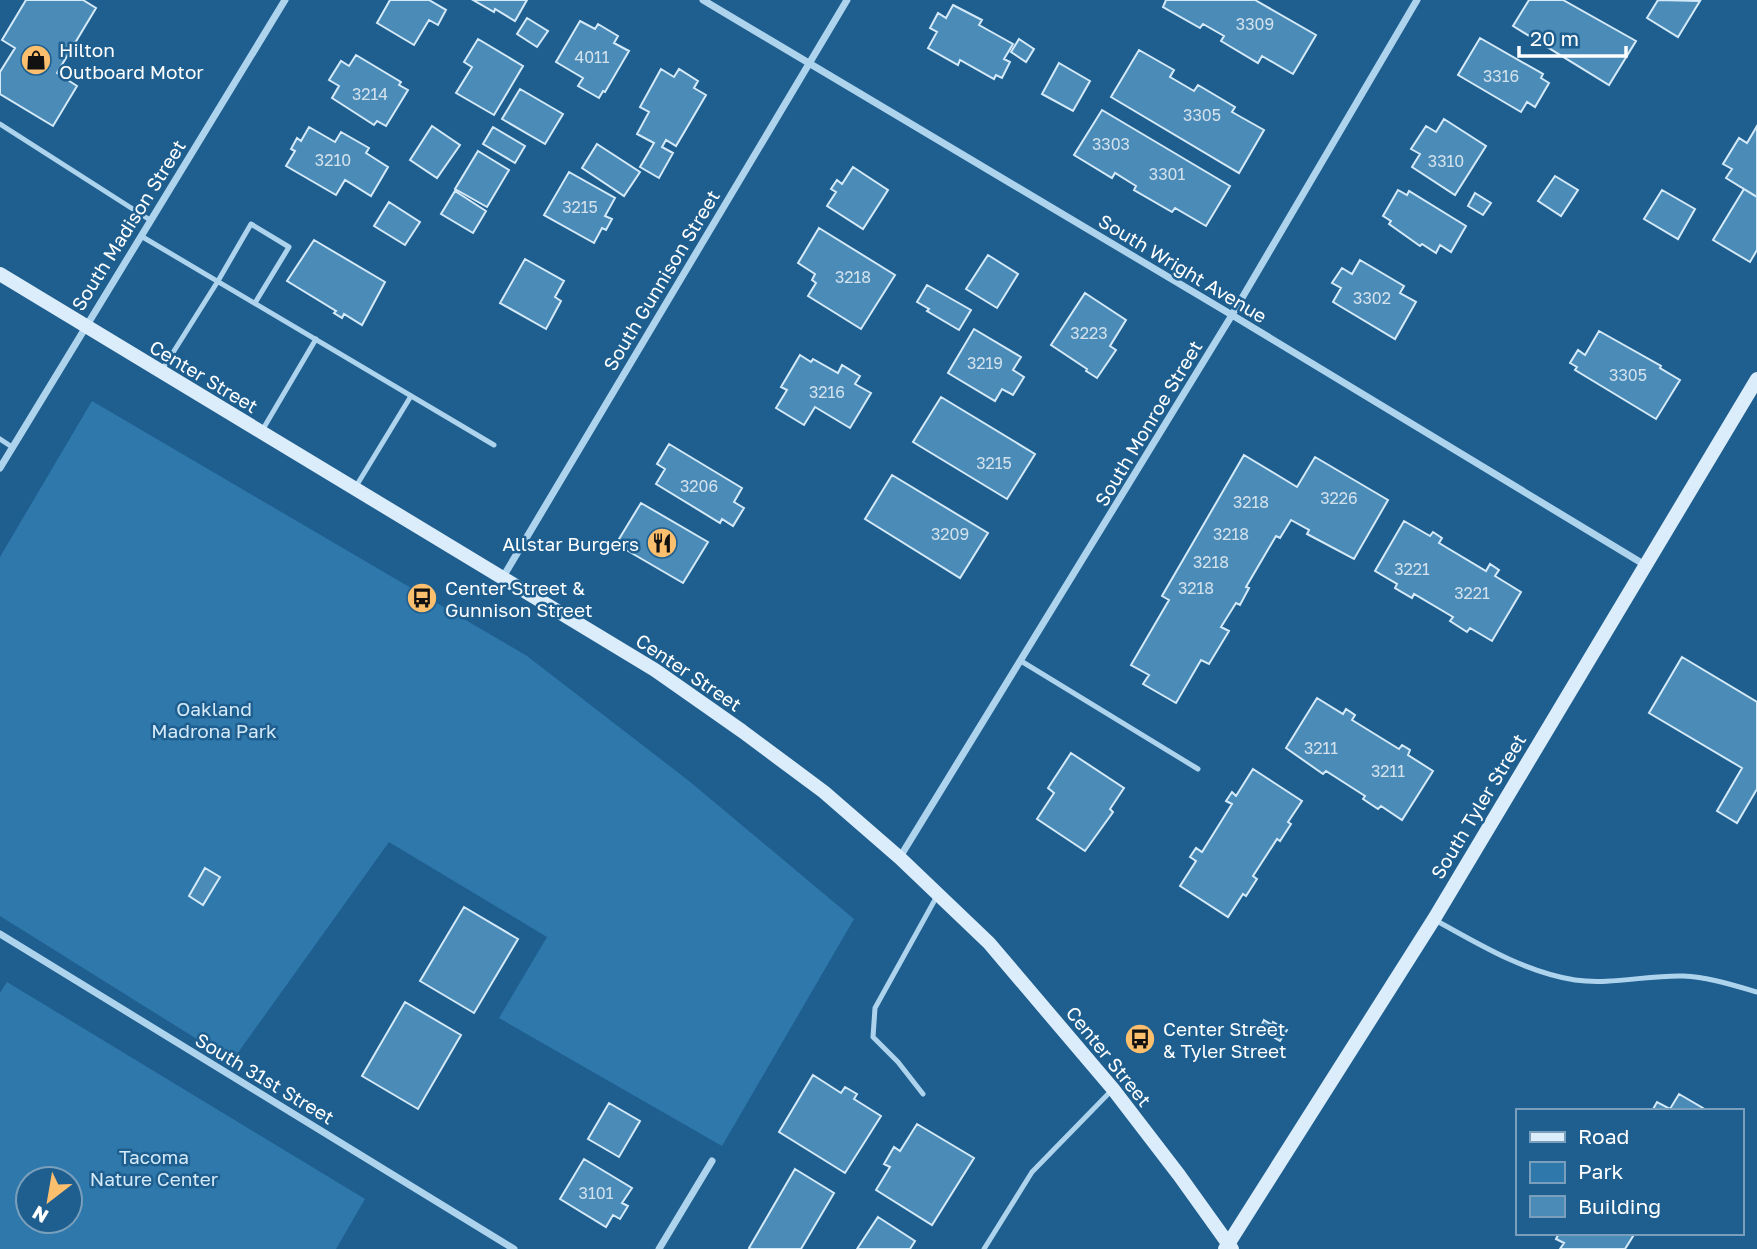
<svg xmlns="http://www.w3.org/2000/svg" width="1757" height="1249" font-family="'Golos Text',sans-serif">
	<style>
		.green { fill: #2f78ab; fill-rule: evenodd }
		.building { fill: #4b8bb8; stroke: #d4eaf9; stroke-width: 2 }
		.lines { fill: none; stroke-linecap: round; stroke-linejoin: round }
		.service { stroke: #aed3ed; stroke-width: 5 }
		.minor { stroke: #aed3ed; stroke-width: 7 }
		.secondary { stroke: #dbecfa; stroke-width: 14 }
		.labels { text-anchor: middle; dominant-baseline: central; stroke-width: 5; stroke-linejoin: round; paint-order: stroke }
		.number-label { font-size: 16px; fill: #d2e2ed }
		.poi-label { font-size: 19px; fill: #fff; stroke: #1f5f8f; text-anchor: start }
		.street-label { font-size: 19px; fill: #fff; stroke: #1f5f8f }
		.park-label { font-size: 19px; fill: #d4eaf9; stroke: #1f5f8f }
	</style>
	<rect width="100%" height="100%" fill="#1f5f8f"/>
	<path class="green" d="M92,401l435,255 162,125 165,138 -132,227 -223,-128 48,-81 -158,-95 -157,219 -232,-145v-359z
		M7,982l358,217 -29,50h-336v-256zM28,1179h42v42h-42z"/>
	<path class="building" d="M26,0h57l13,8 -39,65 20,13 -24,40 -53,-32v-22l15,-24 -13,-8z
		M390,0h39l17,10 -8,15 -9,-5 -15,25 -37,-22z
		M473,0h54l-12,21 -20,-12 -1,3z
		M1166,0h89l61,35 -23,39 -31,-18 -4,7 -37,-22 3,-5 -21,-12 -3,4 -37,-21z
		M1529,0h34l73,41 -27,44 -96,-59z
		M1658,0l42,1 -22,36 -31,-19z
		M953,5l29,15 -3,5 34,19 -9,15 6,3 -8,16 -6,-3 -2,4 -34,-19 -2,5 -30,-17 9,-16 -7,-4 8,-15 8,5z
		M527,18l21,13 -11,16 -20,-13z
		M580,21l15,8 3,-5 20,12 -4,7 15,8 -24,41 -2,-1 -4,7 -21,-12 5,-8 -27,-16z
		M1480,38l63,36 -2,4 8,5 -14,24 -8,-5 -6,10 -63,-37z
		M478,39l45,27 -29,49 -38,-22 16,-26 -8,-5z
		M1019,39l15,10 -8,13 -15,-10z
		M1139,50l35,20 -4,7 24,14 4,-6 37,22 -3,5 32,18 -25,43 -128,-76z
		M356,55l45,27 -2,3 9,5 -22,36 -9,-5 -3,4 -42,-27 7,-12 -10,-6 12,-19 8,5z
		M1059,63l31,18 -17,30 -31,-17z
		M661,69l13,8 5,-8 19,12 -4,7 12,7 -30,51 -10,-6 -4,7 11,6 -14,25 -19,-11 14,-24 -17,-9 12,-22 -9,-5z
		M520,89l43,25 -18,30 -43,-25z
		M1102,110l128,76 -24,40 -31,-18 -3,4 -38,-22 2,-4 -21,-13 -3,5 -38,-23z
		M1444,119l42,27 -31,49 -43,-28 8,-13 -9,-5 15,-23 10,6z
		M432,126l28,19 -23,33 -27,-18z
		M1757,126v71l-31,-19 6,-9 -9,-5 16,-26 8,5z
		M309,127l26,15 6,-10 28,16 -3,5 22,14 -17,29 -26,-16 -9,15 -50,-29 9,-15 -4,-2 6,-11 4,3z
		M493,127l32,19 -10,17 -32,-19z
		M597,144l43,28 -16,24 -42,-28z
		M478,151l31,19 -22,37 -32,-18z
		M853,167l35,23 -25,39 -36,-23 9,-14 -5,-3 6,-9 5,4z
		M569,172l46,26 -10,18 7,3 -6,11 -4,-2 -8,15 -50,-28z
		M1555,176l23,14 -17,26 -23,-15z
		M1744,189l13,8v53l-7,12 -37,-22z
		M1398,190l9,5 2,-4 57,35 -15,26 -11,-7 -4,8 -14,-9 -2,2 -31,-22 2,-3 -8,-5z
		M1662,190l33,19 -17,30 -34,-20z
		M455,191l31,20 -13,22 -32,-19z
		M1475,193l16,10 -8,12 -15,-9z
		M389,202l31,20 -15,23 -31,-19z
		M819,228l76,47 -34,54 -53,-33 8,-13 -4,-3 3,-6 -17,-11z
		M314,240l71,42 -23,43 -18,-11 -2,4 -8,-5 2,-2 -49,-30z
		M988,255l30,19 -21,34 -31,-19z
		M525,259l39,22 -9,16 6,4 -15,28 -46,-26z
		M1360,260l44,26 -4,7 16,9 -21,37 -62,-37 8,-14 -9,-5 10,-15 10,6z
		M927,285l44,25 -12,20 -32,-19 2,-2 -12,-7z
		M1085,293l41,27 -16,26 6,4 -19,28 -11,-7 1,-2 -36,-24z
		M974,329l47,28 -8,13 11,7 -11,18 -11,-6 -7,12 -47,-28z
		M1599,331l62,35 -1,2 20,12 -24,39 -81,-49 2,-3 -7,-4 8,-13 7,5z
		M800,355l11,7 2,-3 25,14 4,-8 18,11 -5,8 16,9 -21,35 -35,-21 -11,18 -28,-17 11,-18 -6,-3z
		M941,397l94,57 -28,45 -94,-57z
		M669,444l73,44 -8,14 10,6 -11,18 -11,-7 -2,4 -64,-39 9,-15 -8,-5z
		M1244,455l53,32 18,-30 73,43 -34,59 -47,-25 2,-4 -18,-10 -11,18 -4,-2 -30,51 3,1 -9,17 -4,-2 -15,24 8,4 -20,33 -8,-4 -25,43 -33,-19 6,-9 -18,-10 38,-65 -7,-4z
		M892,475l96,58 -28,45 -95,-59z
		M641,503l67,39 -25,41 -67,-39z
		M1404,521l26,15 3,-4 9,6 -3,5 47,28 4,-7 9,6 -4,6 26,16 -29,49 -22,-13 -3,4 -17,-11 3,-4 -39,-23 -2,4 -17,-10 2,-4 -22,-13z
		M1682,657l75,45v87l-20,34 -20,-12 25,-43 -93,-55z
		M1317,698l26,16 3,-5 9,6 -3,5 47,29 3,-4 8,5 -2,5 25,16 -31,49 -21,-14 -3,3 -15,-10 2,-3 -39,-25 -3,3 -37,-26z
		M1071,753l53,35 -14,21 3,3 -28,39 -48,-32 17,-26 -6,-5z
		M1253,769l49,32 -14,21 3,2 -11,17 -3,-2 -24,37 4,3 -11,17 -3,-2 -15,23 -48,-31 16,-25 -6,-4 6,-9 6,4 30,-48 -6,-3 6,-9 4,4z
		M205,868l15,9 -17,28 -14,-9z
		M464,907l54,32 -44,74 -54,-32z
		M405,1002l56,33 -43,74 -56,-33z
		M1264,1020l8,5 1,-3 14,8 -7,11 -17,-10 1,-6 -2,-1z
		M813,1075l28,18 4,-6 12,7 -3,5 27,17 -36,57 -66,-41z
		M1679,1094l29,17h-56l5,-9 13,7z
		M609,1103l31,18 -21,36 -31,-18z
		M917,1124l57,34 -42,67 -56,-35 14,-23 -6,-3 10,-17 6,4z
		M584,1159l48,29 -10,15 6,3 -8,13 -7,-4 -7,12 -46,-28z
		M795,1169l39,24 -33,56h-50l-2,-1z
		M878,1217l37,24 -5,8h-53z
		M1559,1233h76l-10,16h-65l4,-6 -8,-4z"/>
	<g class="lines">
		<path class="service" d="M0,124l150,96
			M141,236l353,209
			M162,370l56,-89 33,-57 38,23 -34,56
			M263,429l53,-90
			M0,439l12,8
			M355,488l56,-92
			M1021,661l177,108
			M1437,921c43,24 88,51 138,59 36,5 73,-5 108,-4 25,1 50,9 74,16
			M923,1094l-25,-32 -25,-25 2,-29 62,-112
			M984,1249l48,-77 79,-81"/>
		<path class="minor" d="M703,0l529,315 413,250
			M0,468l285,-468
			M503,577l344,-577
			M900,857l332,-542 185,-315
			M0,934l514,315
			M659,1249l53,-88"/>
		<path class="secondary" d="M0,274l655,396 87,61 82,61 76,66 89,85 124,146 66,86 53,74
			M1225,1249l209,-330 323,-540"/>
	</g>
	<defs>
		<g id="shop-disc" transform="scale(1.575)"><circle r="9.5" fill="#fbbf6e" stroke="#1f5f8f"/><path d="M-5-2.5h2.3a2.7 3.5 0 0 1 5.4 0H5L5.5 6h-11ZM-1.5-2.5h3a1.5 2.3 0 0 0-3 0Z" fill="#111"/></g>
		<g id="restaurant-disc" transform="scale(1.575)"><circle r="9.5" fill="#fbbf6e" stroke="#1f5f8f"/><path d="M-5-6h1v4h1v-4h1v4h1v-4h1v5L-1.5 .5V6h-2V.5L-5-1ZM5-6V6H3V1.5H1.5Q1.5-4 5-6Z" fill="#111"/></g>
		<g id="bus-disc" transform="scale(1.575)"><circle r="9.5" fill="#fbbf6e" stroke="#1f5f8f"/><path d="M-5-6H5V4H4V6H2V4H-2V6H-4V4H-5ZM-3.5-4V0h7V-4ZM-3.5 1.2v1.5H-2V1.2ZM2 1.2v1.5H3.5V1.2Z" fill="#111"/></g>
	</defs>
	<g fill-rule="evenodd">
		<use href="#shop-disc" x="36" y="60"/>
		<use href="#restaurant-disc" x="662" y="543"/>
		<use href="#bus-disc" x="422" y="598"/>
		<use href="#bus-disc" x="1140" y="1039"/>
	</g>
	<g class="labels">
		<g class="number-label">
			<text x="1255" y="24">3309</text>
			<text x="592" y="57">4011</text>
			<text x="1501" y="76">3316</text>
			<text x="370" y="94">3214</text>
			<text x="1202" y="115">3305</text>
			<text x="1111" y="144">3303</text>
			<text x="333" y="160">3210</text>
			<text x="1446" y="161">3310</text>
			<text x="1167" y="174">3301</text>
			<text x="580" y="207">3215</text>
			<text x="853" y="277">3218</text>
			<text x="1372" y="298">3302</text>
			<text x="1089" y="333">3223</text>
			<text x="985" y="363">3219</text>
			<text x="1628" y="375">3305</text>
			<text x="827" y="392">3216</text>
			<text x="994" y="463">3215</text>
			<text x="699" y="486">3206</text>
			<text x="1339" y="498">3226</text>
			<text x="1251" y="502">3218</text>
			<text x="950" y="534">3209</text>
			<text x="1231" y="534">3218</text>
			<text x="1211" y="562">3218</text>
			<text x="1412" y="569">3221</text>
			<text x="1196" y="588">3218</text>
			<text x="1472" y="593">3221</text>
			<text x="1321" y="748">3211</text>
			<text x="1388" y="771">3211</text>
			<text x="596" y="1193">3101</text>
		</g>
		<g class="poi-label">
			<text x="59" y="49">Hilton<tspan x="59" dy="22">Outboard Motor</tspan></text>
			<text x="639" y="543" text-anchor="end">Allstar Burgers</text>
			<text x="445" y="587">Center Street &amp;<tspan x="445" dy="22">Gunnison Street</tspan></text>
			<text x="1163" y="1028">Center Street<tspan x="1163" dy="22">&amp; Tyler Street</tspan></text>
		</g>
		<g class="street-label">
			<text transform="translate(128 225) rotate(-58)">South Madison Street</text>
			<text transform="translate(1183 268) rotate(31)">South Wright Avenue</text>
			<text transform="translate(661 280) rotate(-59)">South Gunnison Street</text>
			<text transform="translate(204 376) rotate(31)">Center Street</text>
			<text transform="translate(1148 423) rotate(-59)">South Monroe Street</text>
			<text transform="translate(689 672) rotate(34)">Center Street</text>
			<text transform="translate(1478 806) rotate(-59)">South Tyler Street</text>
			<text transform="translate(1109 1056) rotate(51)">Center Street</text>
			<text transform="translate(265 1078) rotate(31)">South 31st Street</text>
		</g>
		<g class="park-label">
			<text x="214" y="708">Oakland<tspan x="214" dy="22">Madrona Park</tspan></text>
			<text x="154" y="1156">Tacoma<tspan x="154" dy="22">Nature Center</tspan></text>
		</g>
	</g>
	<rect x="1516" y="1109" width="228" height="126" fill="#1f5f8f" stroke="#799fbc" stroke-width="2"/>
	<rect x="1530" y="1132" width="35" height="10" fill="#dbecfa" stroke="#799fbc" stroke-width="2"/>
	<text x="1578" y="1144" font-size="21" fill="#ffffff">Road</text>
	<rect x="1530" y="1162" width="35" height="21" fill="#2f78ab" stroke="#799fbc" stroke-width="2"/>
	<text x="1578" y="1179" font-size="21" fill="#ffffff">Park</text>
	<rect x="1530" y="1196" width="35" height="21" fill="#4b8bb8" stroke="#799fbc" stroke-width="2"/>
	<text x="1578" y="1214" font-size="21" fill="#ffffff">Building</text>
	<g transform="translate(49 1200) rotate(211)"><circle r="33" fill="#1f5f8f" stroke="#799fbc" stroke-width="2"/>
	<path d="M0-5L12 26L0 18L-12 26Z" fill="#fbbf6e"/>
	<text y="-10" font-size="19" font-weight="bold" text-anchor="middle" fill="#ffffff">N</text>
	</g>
	<path d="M1519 46v10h107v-10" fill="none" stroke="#ffffff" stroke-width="3.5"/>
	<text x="1530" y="46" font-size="21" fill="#ffffff" stroke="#1f5f8f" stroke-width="5" paint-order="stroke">20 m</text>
</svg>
